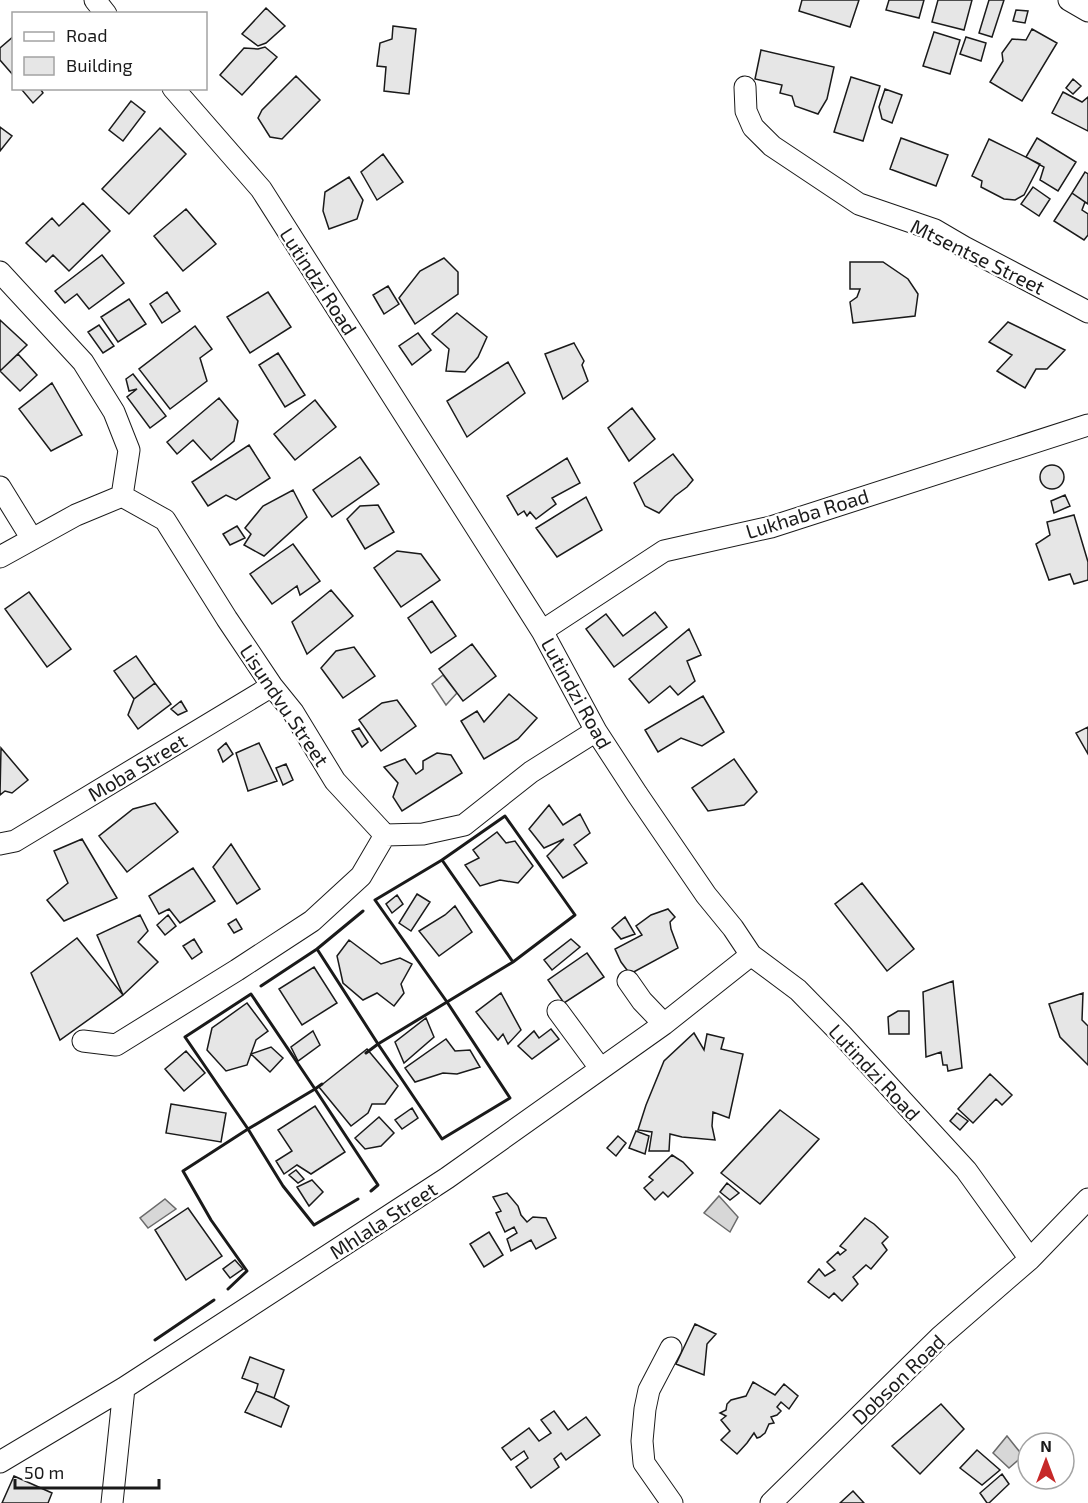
<svg xmlns="http://www.w3.org/2000/svg" width="1088" height="1503" font-family="'Exo 2',sans-serif">
	<style>
		.built { fill: #ededed; stroke: #6a6a6a; stroke-width: 1.5 }
		.water { fill: #d7d7d7; stroke: #6a6a6a; stroke-width: 1.5 }
		.building { fill: #e6e6e6; stroke: #1a1a1a; stroke-width: 1.5 }
		.lines { fill: none; stroke-linecap: round; stroke-linejoin: round }
		.minor-casing { stroke: #1a1a1a; stroke-width: 23 }
		.minor { stroke: #fff; stroke-width: 21 }
		.wall { stroke: #1a1a1a; stroke-width: 3 }
		.labels { text-anchor: middle; dominant-baseline: central; stroke-width: 4.5; stroke-linejoin: round; paint-order: stroke }
		.street-label { font-size: 20px; fill: #1a1a1a; stroke: #fff }
	</style>
	<rect width="100%" height="100%" fill="#fff"/>
	<path class="built" d="M443,675l14,18 -11,12 -14,-21z"/>
	<path class="water" d="M719,1196l19,21 -8,15 -26,-19z
		M165,1199l11,10 -28,19 -8,-10z
		M1007,1436l16,20 -14,12 -16,-15z"/>
	<path class="building" d="M802,0h57l-9,27 -51,-16z
		M889,0h35l-5,18 -33,-8z
		M938,0h34l-8,30 -32,-8z
		M989,0h15l-12,37 -13,-4z
		M266,8l19,18 -19,17 -8,3 -16,-12z
		M1016,10l12,1 -3,12 -12,-2z
		M393,26l23,3 -7,65 -25,-3 2,-24 -9,-1 3,-23 12,-4z
		M1032,29l25,14 -35,58 -32,-19 13,-21 -1,-8 10,-14 14,1z
		M934,32l26,8 -10,34 -27,-8z
		M14,36v39h-1l-13,-15v-12z
		M966,37l20,6 -5,18 -21,-7z
		M265,47l12,10 -35,38 -22,-20 24,-27 14,1z
		M761,50l73,17 -7,32 -9,15 -23,-8 -3,-10 -12,-3 2,-8 -27,-6z
		M296,76l24,24 -38,39 -12,-2 -12,-19 4,-8z
		M851,77l29,9 -17,55 -29,-9z
		M1073,79l8,7 -8,8 -7,-6z
		M23,88h17l3,5 -10,10 -11,-13z
		M885,89l17,6 -10,28 -10,-4 -3,-12z
		M1063,92l19,10 6,-5v34l-36,-18z
		M131,101l14,11 -22,29 -14,-11z
		M0,127l12,9 -12,15z
		M160,128l26,26 -57,60 -27,-25z
		M901,138l47,17 -12,31 -46,-17z
		M1037,138l39,24 -18,29 -18,-11 4,-13 -18,-10z
		M989,139l51,25 -16,31 -9,5 -11,-1 -23,-12 1,-6 -10,-5z
		M383,154l20,28 -26,18 -16,-28z
		M1085,172l3,2v30l-16,-11z
		M349,177l14,23 -6,19 -28,10 -6,-18 2,-19z
		M1033,187l17,12 -11,17 -18,-12z
		M1072,193l13,9 -3,8 6,4v21l-4,5 -30,-19z
		M83,203l27,28 -41,40 -16,-16 -7,7 -20,-19 26,-25 7,8z
		M186,209l30,35 -33,27 -29,-35z
		M102,255l22,28 -35,26 -12,-15 -12,9 -10,-12z
		M444,258l14,14v22l-43,30 -16,-26 21,-27z
		M850,262h33l25,17 10,15 -3,22 -62,7 -3,-21 7,-5 3,-8h-10z
		M388,286l11,18 -15,10 -11,-19z
		M167,292l13,19 -18,12 -12,-19z
		M268,292l23,35 -41,26 -23,-36z
		M129,299l17,25 -28,18 -17,-25z
		M457,313l30,24 -9,20 -13,15 -19,-1 3,-22 -17,-15z
		M0,320l27,25 -27,26z
		M1008,322l57,28 -18,19h-11l-11,19 -28,-17 15,-16 -23,-13z
		M99,325l15,21 -11,7 -15,-21z
		M195,326l17,23 -12,9 7,23 -37,28 -31,-40z
		M418,333l13,17 -19,15 -13,-19z
		M574,343l10,18 -2,4 6,16 -25,18 -18,-45z
		M278,353l27,42 -20,12 -26,-42z
		M18,354l19,21 -17,16 -20,-20z
		M508,362l17,31 -58,44 -20,-36z
		M133,374l33,42 -16,12 -23,-31 10,-8 -8,2 -3,-12z
		M52,383l30,52 -31,16 -32,-42z
		M219,398l19,23 -4,20 -23,19 -18,-20 -16,14 -10,-12z
		M315,400l21,27 -41,33 -21,-26z
		M632,408l23,31 -26,22 -21,-33z
		M249,445l21,33 -34,22 -10,-5 -18,11 -16,-24z
		M673,454l20,26 -6,7 -12,9 -16,17 -14,-7 -11,-23z
		M360,457l19,27 -47,33 -19,-27z
		M567,458l13,25 -28,15 4,6 -20,15 -6,-7 -3,4 -3,-5 -6,4 -11,-19z
		M1040 477a12 12 0 1 1 24 0a12 12 0 1 1-24 0Z
		M293,490l14,27 -43,39 -20,-11 7,-11 -6,-6 18,-22z
		M1065,495l5,11 -16,7 -3,-12z
		M586,497l16,33 -45,27 -21,-29z
		M378,505l16,27 -29,17 -18,-30 13,-13z
		M1074,515l14,47v18l-14,4 -4,-10 -21,6 -13,-36 14,-9 -3,-13z
		M237,526l8,12 -15,7 -7,-11z
		M293,544l27,37 -20,14 -3,-9 -25,18 -22,-30z
		M397,551l24,3 19,26 -39,27 -27,-39z
		M331,590l22,26 -46,38 -15,-32z
		M29,592l42,57 -24,18 -42,-58z
		M432,601l24,35 -25,17 -23,-35z
		M655,612l12,15 -53,40 -28,-38 20,-15 17,22z
		M689,629l12,26 -14,6 8,20 -17,14 -8,-9 -21,17 -20,-24z
		M472,644l24,32 -33,25 -24,-32z
		M354,647l21,29 -32,22 -22,-30 15,-17z
		M136,656l19,27 -21,16 -20,-28z
		M155,683l16,21 -33,25 -10,-14 6,-16z
		M509,694l28,24 -19,21 -34,20 -23,-38 16,-10 7,11z
		M703,696l21,36 -22,14 -21,-8 -23,14 -13,-22z
		M397,700l19,26 -35,25 -22,-31 23,-17z
		M181,701l6,10 -9,4 -7,-6z
		M1088,727v27l-12,-21z
		M359,728l9,14 -6,5 -10,-16z
		M226,743l7,11 -10,8 -5,-12z
		M259,743l18,38 -29,10 -12,-38z
		M1,748l27,32 -16,13 -7,-2 -5,4z
		M437,753l14,2 11,18 -60,38 -9,-14 5,-14 -14,-16 21,-8 11,15 7,-5v-8z
		M734,759l23,33 -13,13 -36,6 -16,-23z
		M286,764l7,16 -10,5 -7,-17z
		M155,803l23,29 -51,40 -28,-36 34,-27z
		M549,805l14,20 17,-11 10,19 -16,12 13,18 -24,15 -16,-22 17,-17 -20,9 -15,-19z
		M497,832l9,11 9,-2 18,25 -15,17 -18,-3 -20,6 -15,-21 14,-7 -6,-8z
		M82,839l35,59 -53,23 -17,-21 21,-17 -14,-32z
		M231,844l29,45 -23,15 -24,-37z
		M193,868l22,33 -35,22 -11,-14 -10,5 -10,-18z
		M862,883l52,66 -27,22 -52,-67z
		M417,894l13,8 -19,29 -12,-8z
		M397,895l6,9 -11,9 -6,-9z
		M455,906l17,26 -33,24 -20,-25 26,-16z
		M668,909l7,8 -5,5 1,7 7,19 -48,26 -9,-12 -6,-13 27,-14 -6,-9 15,-11z
		M140,915l8,16 -10,11 20,20 -35,33 -26,-60z
		M168,915l8,11 -11,9 -8,-10z
		M625,917l10,17 -14,5 -9,-11z
		M236,919l6,10 -8,4 -6,-9z
		M77,938l46,57 -63,45 -29,-67z
		M194,939l8,13 -10,7 -9,-13z
		M571,939l9,8 -28,23 -8,-10z
		M349,940l32,24 19,-6 12,6 -11,20 3,9 -10,13 -17,-13 -14,7 -20,-17 -6,-27z
		M587,953l17,24 -40,26 -16,-23z
		M314,967l23,36 -35,22 -23,-36z
		M953,981l9,87 -14,3 -1,-6h-4l-2,-13 -15,5 -3,-65z
		M501,993l20,37 -13,14 -5,-10 -5,6 -22,-28z
		M1083,993l-1,27 6,6v39l-28,-28 -11,-33z
		M247,1003l21,28 -12,9 -9,25 -21,6 -19,-21 5,-22z
		M898,1011h11v23h-20l-1,-17z
		M426,1018l8,19 -30,26 -9,-21z
		M551,1029l8,10 -27,20 -14,-13 16,-15 5,7z
		M313,1031l7,14 -22,16 -7,-14z
		M694,1033l10,17 3,-16 17,4 -3,11 22,5 -14,64 -16,-6 -1,14 3,14 -33,-3 -12,-3 -1,17h-20l3,-19 -14,-2 8,-25 18,-44z
		M446,1039l9,12 15,-1 10,17 -23,7 -14,-1 -28,9 -10,-14z
		M271,1047l12,11 -13,14 -19,-18z
		M367,1049l31,37 -13,18h-13l-4,9 -17,13 -32,-39z
		M186,1051l19,22 -21,18 -19,-22z
		M990,1074l22,21 -10,10 -6,-6 -23,24 -15,-14z
		M171,1104l55,9 -5,29 -55,-9z
		M315,1106l30,46 -34,22 -14,-9 -13,9 -8,-13 16,-10 -14,-21z
		M412,1108l6,10 -16,11 -7,-9z
		M780,1110l39,29 -59,65 -39,-31z
		M957,1113l11,8 -8,9 -10,-9z
		M379,1117l15,16 -13,13 -16,3 -10,-11z
		M636,1131l13,5 -4,18 -16,-6z
		M618,1136l8,7 -10,13 -9,-8z
		M672,1155l11,7 10,11 -25,24 -5,-5 -8,8 -11,-12 9,-8 -4,-3z
		M296,1170l8,9 -6,4 -9,-8z
		M312,1180l11,12 -14,14 -12,-19z
		M727,1183l12,10 -9,7 -10,-8z
		M507,1193l11,13 3,9 6,7 6,-5 13,1 10,20 -20,11 -5,-9 -20,11 -4,-12 10,-6 -3,-6 -9,5 -9,-19 5,-2 -8,-14z
		M188,1208l34,48 -36,24 -31,-50z
		M865,1218l9,6 14,13 -6,6 5,7 -16,19 -5,-4 -13,12 5,7 -16,17 -8,-8 -5,5 -21,-16 11,-13 6,7 10,-6 -8,-8 11,-10 2,3 6,-5 -6,-4z
		M489,1232l14,23 -19,12 -14,-23z
		M235,1260l8,9 -13,9 -7,-9z
		M695,1324l21,10 -9,10 -3,31 -28,-11z
		M250,1357l34,13 -10,28 -18,-7 2,-7 -16,-6z
		M753,1382l22,13 9,-11 14,12 -9,13 -8,-7 -4,5 4,4 -4,4 -6,2 3,6 -5,1 -4,9 -5,4 -3,1 -3,-5 -7,10 -10,11 -16,-14 9,-9 -9,-11 5,-4 -6,-3 6,-3 1,-6 4,-4 15,-4z
		M256,1391l18,7 15,8 -8,21 -36,-15z
		M941,1404l23,25 -44,45 -28,-28z
		M554,1411l14,19 18,-13 14,18 -34,25 -5,-7 -7,6 5,8 -28,21 -15,-21 12,-9 -4,-7 -13,9 -9,-12 27,-20 10,13 12,-8 -10,-13z
		M977,1450l23,20 -18,15 -22,-17z
		M1002,1474l7,10 -20,19h-2l-7,-10z
		M14,1476l38,17 -4,10h-46z
		M853,1491l11,12h-24z"/>
	<g class="lines">
		<g class="minor-casing">
			<path id="minor" d="M95,0l11,14
				M1069,0l19,11
				M745,87l1,24 7,16 19,19 87,58 76,26 29,17 124,65
				M173,88l88,101 281,442 54,100 41,63 69,101 27,33 18,27 47,35 44,45 124,135 64,89
				M0,272l83,90 31,50 15,38 -7,46
				M0,487l32,52
				M0,557l76,-42 46,-19 43,24 62,99 45,67 21,26 42,69 50,54 38,-1 41,-9 67,-53 65,-41
				M542,631l122,-80 107,-24 317,-102
				M0,844l15,-3 257,-155
				M628,981l14,20 22,23
				M558,1011l42,57
				M83,1041l33,4 121,-75 75,-49 49,-45 24,-41
				M671,1348l-22,42 -4,19 -3,32 2,22 28,40
				M0,1462l124,-74 323,-210 217,-154 87,-69
				M112,1503l12,-115
				M771,1503l169,-166 90,-78 58,-60"/>
		</g>
		<use href="#minor" class="minor"/>
		<path class="wall" d="M442,860l71,102 -66,40 -72,-102z
			M442,860l63,-44 70,99 -62,47
			M317,949l46,-38
			M261,986l56,-37 61,95 -12,9
			M447,1002l63,96 -68,41 -64,-95z
			M322,1084l-7,5 -64,-95 -66,43 63,92 67,-40 63,96 -7,6
			M228,1289l19,-18 -36,-51 -28,-49 65,-42 35,57 31,39 44,-26
			M155,1340l59,-40"/>
	</g>
	<g class="labels">
		<g class="street-label">
			<text transform="translate(978 256) rotate(26)">Mtsentse Street</text>
			<text transform="translate(319 281) rotate(57)">Lutindzi Road</text>
			<text transform="translate(807 513) rotate(-17)">Lukhaba Road</text>
			<text transform="translate(577 693) rotate(61)">Lutindzi Road</text>
			<text transform="translate(285 705) rotate(56)">Lisundvu Street</text>
			<text transform="translate(137 767) rotate(-31)">Moba Street</text>
			<text transform="translate(875 1072) rotate(47)">Lutindzi Road</text>
			<text transform="translate(383 1220) rotate(-33)">Mhlala Street</text>
			<text transform="translate(898 1379) rotate(-44)">Dobson Road</text>
		</g>
	</g>
	<rect x="12" y="12" width="195" height="78" fill="#ffffff" stroke="#a3a3a3" stroke-width="1.5"/>
	<rect x="24" y="32" width="30" height="9" fill="#ffffff" stroke="#a3a3a3" stroke-width="1.5"/>
	<text x="66" y="42" font-size="18" fill="#1a1a1a">Road</text>
	<rect x="24" y="57" width="30" height="18" fill="#e6e6e6" stroke="#a3a3a3" stroke-width="1.5"/>
	<text x="66" y="72" font-size="18" fill="#1a1a1a">Building</text>
	<g transform="translate(1046 1461)"><circle r="28" fill="#ffffff" stroke="#a3a3a3" stroke-width="1.5"/>
	<path d="M0-4.5L10 22L0 15L-10 22Z" fill="#c62828"/>
	<text y="-9" font-size="16" font-weight="bold" text-anchor="middle" fill="#1a1a1a">N</text>
	</g>
	<path d="M15 1479v9h144v-9" fill="none" stroke="#1a1a1a" stroke-width="3"/>
	<text x="24" y="1479" font-size="18" fill="#1a1a1a" stroke="#ffffff" stroke-width="4.5" paint-order="stroke">50 m</text>
</svg>
